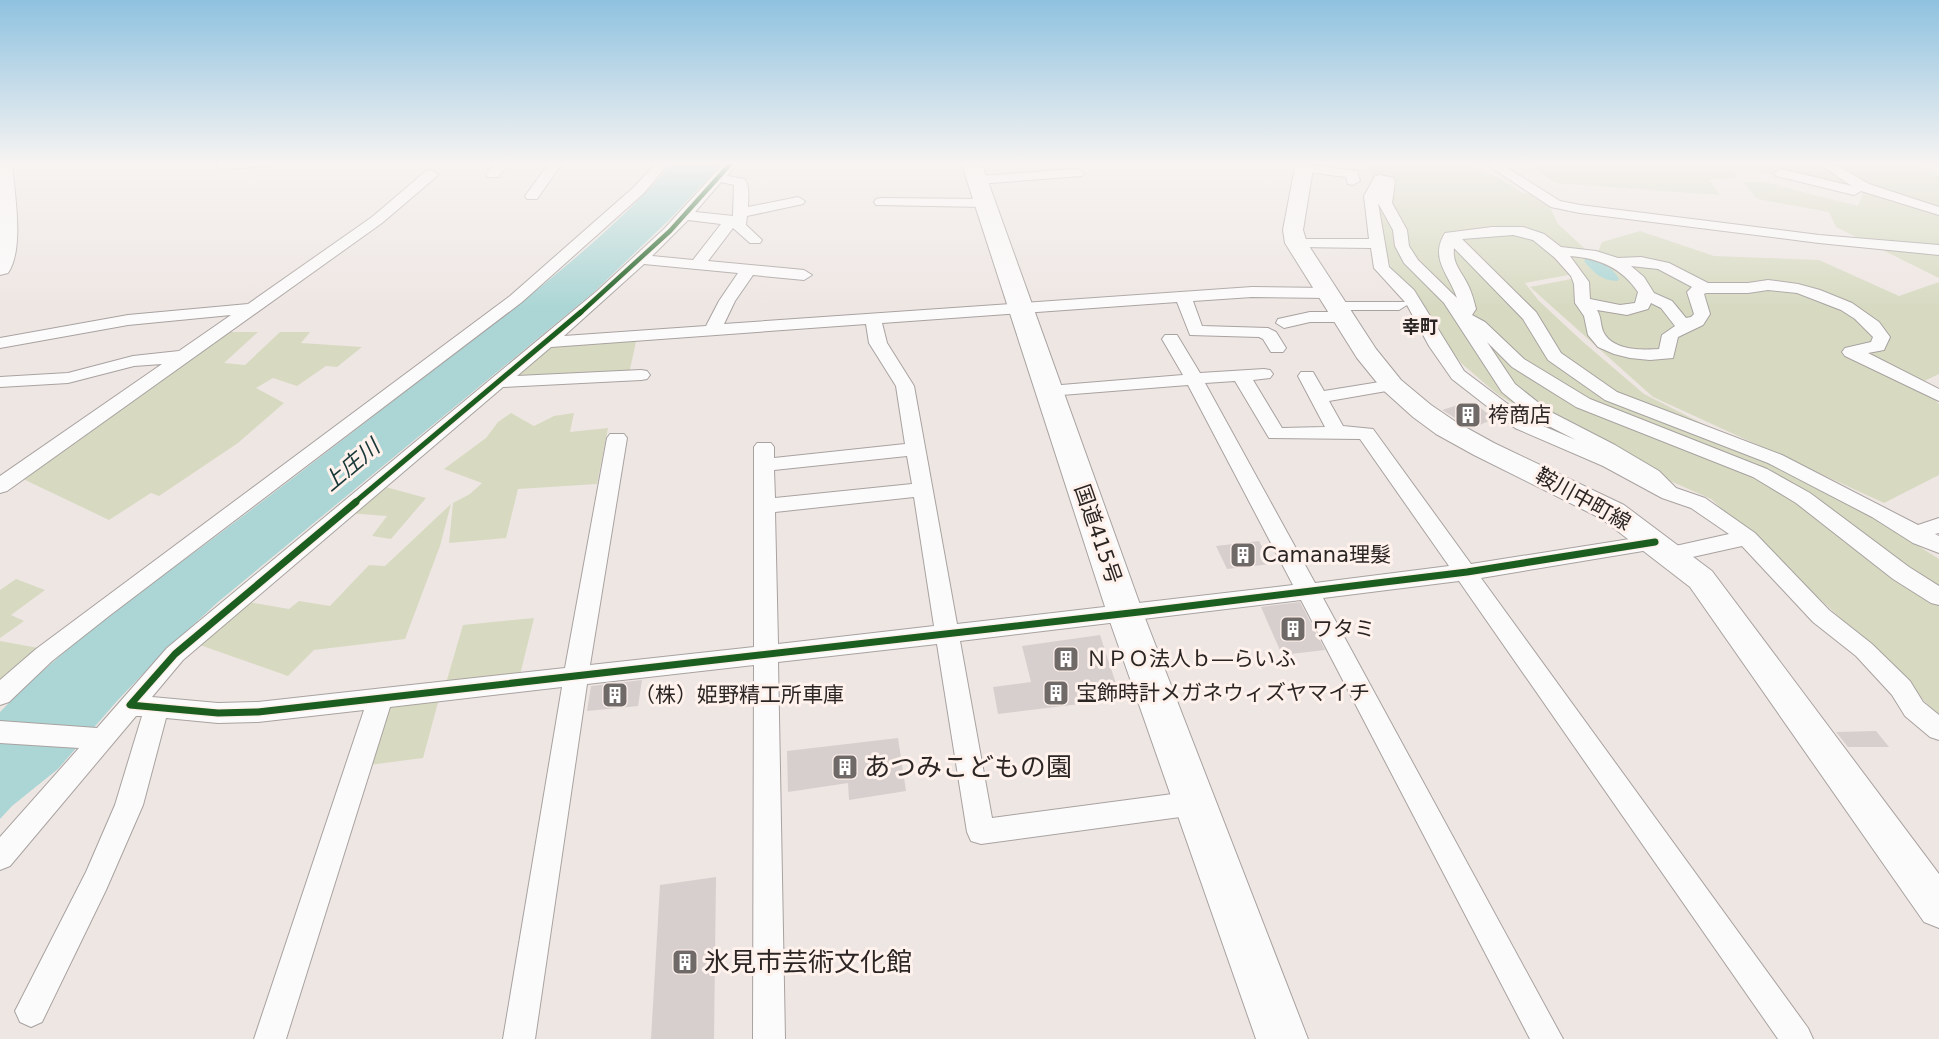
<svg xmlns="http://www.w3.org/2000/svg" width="1939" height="1039" font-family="'DejaVu Sans','Noto Sans JP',sans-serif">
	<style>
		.green { fill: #d7dac1 }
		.water { fill: #abd6d5 }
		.building { fill: #d6cfcd }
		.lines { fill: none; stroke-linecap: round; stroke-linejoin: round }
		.street-casing { stroke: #a8a2a0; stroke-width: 2 }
		.secondary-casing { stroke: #a8a2a0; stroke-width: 2 }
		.highway-casing { stroke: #a8a2a0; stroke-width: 2 }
		.street { fill: #fcfbfb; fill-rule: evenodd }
		.secondary { fill: #fcfbfb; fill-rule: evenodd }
		.highway { fill: #fcfbfb; fill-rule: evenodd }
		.cycleway-far2-casing { stroke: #fff1ec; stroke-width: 7 }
		.cycleway-far1-casing { stroke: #fff1ec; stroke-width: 8 }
		.cycleway-casing { stroke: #fff1ec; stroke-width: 10 }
		.cycleway-far2 { stroke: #1b5e20; stroke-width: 4.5 }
		.cycleway-far1 { stroke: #1b5e20; stroke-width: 5 }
		.cycleway { stroke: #1b5e20; stroke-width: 7 }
		.labels { text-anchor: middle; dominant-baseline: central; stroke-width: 6; stroke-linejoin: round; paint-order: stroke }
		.far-neighbourhood-label { font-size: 18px; font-weight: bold; fill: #2b2624; stroke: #fff1ec }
		.poi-label { font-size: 21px; fill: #2b2624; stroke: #fff1ec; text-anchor: start }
		.street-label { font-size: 21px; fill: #2b2624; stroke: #fff1ec }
		.water-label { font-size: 22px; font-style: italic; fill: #173737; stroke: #fff1ec }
		.near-poi-label { font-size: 26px; fill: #2b2624; stroke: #fff1ec; text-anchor: start }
	</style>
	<rect width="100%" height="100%" fill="#eee6e3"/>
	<path class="green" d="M1362,162h99l42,18 19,13h9l17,10 10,21 37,34 7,-16 38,-11 74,25 105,4 80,36 40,-14v92l-21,10 21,20v71l-55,28 -231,-106 -123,-110 46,-9 -22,-21 14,18 -43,8 14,18 43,40 62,53 61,31 73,32 161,102v157l-78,-79 -150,-138 -158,-70 -57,-36 -35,-30 -24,-32 -27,-44 -19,-19 -7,-27 -6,-44 -9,-28z
		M1525,162h294l35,24 -120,-17 3,8 -28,3 11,15 -165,-12z
		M1835,162h82l22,13v103l-103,-51 -7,-15 -72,-13 -14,-17h20l95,24 9,-23z
		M226,332h32l-34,31 21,2 35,-33h30l-9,11 61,4 -25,20 -11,-1 -29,20 -24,-8 -17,10 28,15 -46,40 -79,53 -8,-3 -42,27 -88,-42z
		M637,337l-8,37 -125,7 45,-38z
		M511,413l23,13 20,-10 20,-3 -4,19 38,-4 -11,56 -79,5 -12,49 -57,5 4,-40 17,-9 12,-11 -38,-14 42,-31 12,-16z
		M382,486l44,12 -35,41 -19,-3 15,-20 -39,-3z
		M451,504l-11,42 -35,93 -91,11 -26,26 -91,-32 51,-42 41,7 10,-8 31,5 39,-41 16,1z
		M16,579l29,11 -34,25 13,6 -24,17v-48z
		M534,618l-14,57 -74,8 17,-58z
		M0,641l44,8 -44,34z
		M439,699l-16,59 -54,7 19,-59z"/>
	<path class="water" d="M674,162h49l-52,56 -77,74 -376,310 -56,52 -45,47 -59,68 -46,37 -12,13v-107c63,-65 135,-116 207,-169 73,-54 144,-110 216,-165 87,-67 178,-133 251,-216z
		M1586,259c14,2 26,7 33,20l-2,2c-15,0 -24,-9 -33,-20z"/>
	<path class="building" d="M1476,404l18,15 -22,9 -30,-18 16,-5z
		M1259,541l12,23 -44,5 -11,-23z
		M1300,602l25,48 -43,5 -21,-48z
		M1100,635l21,64 -123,15 -5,-27 38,-5 -9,-36z
		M642,680l-4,26 -51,5 4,-25z
		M1876,731l13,16h-41l-12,-15z
		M898,738l8,53 -57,9 -1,-17 -60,9 -1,-41z
		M716,877l-2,162h-63l9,-154z"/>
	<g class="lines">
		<g class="street-casing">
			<path id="street" d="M215,162h60l-6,4 -46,3 -5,-1z
				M497,162h13l-12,15h-10l-2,-3z
				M550,162h13l-26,37h-10l-2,-3z
				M657,162h13l-26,31 -122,109 -413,314 -57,45 -43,41 -9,3v-25l36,-31 474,-353 124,-109z
				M725,162h13l-11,14 18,3c5,9 3,18 3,28l50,-10 7,4 -2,3 -56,12 -1,9 16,15 -2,3h-10l-17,-15 -25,33 96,9 8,5 -8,5 -51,-5 -18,26 -11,23 528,-37 76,1 8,5 -8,5 -76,-1 -59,4 9,25 66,2 8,4 10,16 -3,4h-12l-8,-13 -4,-2 -69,-2 -13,-33 -295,21 5,20 27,43 43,238 336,-39 -105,-200 -139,11 -6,-1 -3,-4 3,-4 6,-1 134,-11 -21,-36 3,-4h12l23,38 64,-4 6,1 3,4 -3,4 -17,2 29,48 43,-1 -27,-51 3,-4h12l11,19 68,-11 6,1 3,4 -3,4 -69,12 14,25 30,3 98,135 184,-29 8,2 3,5 -3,5 -8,2 -174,29 327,450 5,11h-35l-319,-458 -136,17 240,441h-33l-229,-439 -341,41 32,177 203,-27 10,4 4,8 -4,8 -10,4 -214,29 -10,-3 -4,-9 -30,-188 -159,18 7,377h-32l1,-374 -167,19 -52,355h-32l59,-352 -172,20 -104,332h-32l110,-329 -106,12 -40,1 -52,-5 -23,87 -37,85 -64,132 -11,5 -11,-5 -5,-11 71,-139 29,-67 27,-89h-6l-126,150 -10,4v-33l79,-89 -79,-5v-22l97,7 70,-80 430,-357 68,-63zM721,182l13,3 -1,31 -38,-4zM688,220l33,4 -28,36 -41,-4zM644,264l94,9 -19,28 -13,25 -142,10zM866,324l3,19 27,43 9,58 -131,14v-11l-3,-4h-14l-3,4v200l-164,18 37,-227 -3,-4h-14l-3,4 -42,230 -307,34 -40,1 -66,-6 31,-37 320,-273 138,-7 6,-1 3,-4 -3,-4 -6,-1 -124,6 34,-29zM1235,381l34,57 91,1 89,127 -134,17 -110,-200zM907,456l5,28 -137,14 -1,-28zM914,497l20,129 -156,18 -3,-132z
				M1483,162h15l62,39 20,4 239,30 120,10v10l-120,-12 -239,-30 -29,-6z
				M1816,162h15l38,22 70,23v8l-78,-24 -7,4 -78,-19 -2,-3 7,-4 71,17z
				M1304,164l53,7 3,10 -7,4 -5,-1 -2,-7 -47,-6 -2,-3z
				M1077,169l7,4 -2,3 -104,8 -7,-4 7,-4z
				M431,170l7,4 -2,3 -54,46 -375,268 -7,2v-17l162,-112 -28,2 -66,17 -68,4v-10l68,-4 65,-17 46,-5 52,-36 -103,10 -128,23v-10l128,-23 120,-11 124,-87 54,-46z
				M1380,175l13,3 2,3 -3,22 15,27 2,16 9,14 39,38c-8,-24 -28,-39 -12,-65l47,-6h31l21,7 17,13 35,4 22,7 23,-1 28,6 39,20h40l20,-3 30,4 22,6 32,13 27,19 11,15 -6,13 -16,3 71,36v12l-94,-45 -3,-4 3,-4 26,-6 2,-5 -18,-18 -14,-9 -44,-17 -29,-3 -20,3h-42l-2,1 6,20 -7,11 -25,12 -5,21 -23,2 -20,-2 -16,-4 -16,-7 -10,-12 -4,-19 -9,-13 -1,-19 -3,-8 -16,-18 -22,-18 -20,-5 -51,4 74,73 25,41 56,39 165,63 136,70 21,-7v15l-4,1 4,2v17l-26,-10 -41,-26 -104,-54 -163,-63 -57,-40 -25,-41 -69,-71c-2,16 8,24 14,37 4,8 6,16 8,24l-4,6 13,7 39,37 66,40 177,70 43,24 99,74 30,19v19l-8,-2 -38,-24 -97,-76 -43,-26 -177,-70 -64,-40 -25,-25 28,42 34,27 66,34 44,26 17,17 29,10 50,35 74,77 43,34 38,37 13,21 16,13v25l-9,-3 -25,-21 -13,-21 -36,-39 -43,-34 -71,-76 -72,16 -8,-3 -3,-5 3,-5 67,-15 -38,-26 -29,-10 -59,-32 -88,-38 -63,-49 -23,-33 -22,-41 -8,5h-69l-2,-3 8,-5h69l-31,-34 -3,-20 -75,-1 -7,-4 7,-4h73l-5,-43 11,-20zM1378,203l15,27 2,16 9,17 40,40 58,89 33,27 41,21 -47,-20 -65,-49 -50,-81 -25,-23zM1570,256c29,2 52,12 68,36l-3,11 -15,2 -30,-6 -1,-17zM1631,266l27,3 34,18 -5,5 7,22 -3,3 -5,1 -14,-17 -18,-8 -10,-16zM1651,303l10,5 14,18 -13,9 -3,14c-16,1 -45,2 -55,-16 -4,-7 -2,-15 -7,-23l30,5 21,-6z
				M881,198l105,1 7,4 -7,4 -110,-2 -2,-3 2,-3z
				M1310,312h33l8,5 -8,5h-33l-26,6 -8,-5 2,-4z"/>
		</g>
		<g class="secondary-casing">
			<path id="secondary" d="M0,162h12c2,30 13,86 -4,111l-8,2z
				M1296,162h18l-11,68 4,13 69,106 25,31 30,25 25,17 38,21 130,62 88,66 227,303v54l-15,-6 -234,-335 -88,-68 -128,-64 -38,-21 -23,-17 -30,-27 -26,-32 -72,-115 -2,-13z"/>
		</g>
		<g class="highway-casing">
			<path id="highway" d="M961,162h20l162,451 165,426h-52l-149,-426z"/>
		</g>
		<use href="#street" class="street"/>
		<use href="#secondary" class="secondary"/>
		<use href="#highway" class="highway"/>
		<g class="cycleway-far2-casing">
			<path id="cycleway-far2" d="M579,314l91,-83 62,-69"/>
		</g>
		<g class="cycleway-far1-casing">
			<path id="cycleway-far1" d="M354,503l227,-191"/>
		</g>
		<g class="cycleway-casing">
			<path id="cycleway" d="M356,502l-181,152 -45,51 88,8 40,-1 890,-101 319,-39 188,-30"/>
		</g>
		<use href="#cycleway-far2" class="cycleway-far2"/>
		<use href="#cycleway-far1" class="cycleway-far1"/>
		<use href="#cycleway" class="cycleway"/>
	</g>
	<linearGradient id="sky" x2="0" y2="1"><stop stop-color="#8fc2e0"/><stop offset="0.53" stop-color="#f7f4f2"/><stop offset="1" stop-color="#f7f4f2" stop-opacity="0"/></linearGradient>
	<rect width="1939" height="308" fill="url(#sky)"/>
	<defs>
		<g id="building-square" transform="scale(1.35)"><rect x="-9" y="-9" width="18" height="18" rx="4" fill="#6f6967" stroke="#fff1ec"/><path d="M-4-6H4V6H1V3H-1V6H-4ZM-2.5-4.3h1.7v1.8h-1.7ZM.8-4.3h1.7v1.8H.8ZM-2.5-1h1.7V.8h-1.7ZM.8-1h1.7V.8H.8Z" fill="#fff"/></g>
	</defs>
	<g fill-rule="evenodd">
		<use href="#building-square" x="1468" y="415"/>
		<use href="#building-square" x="1243" y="555"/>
		<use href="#building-square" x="1293" y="629"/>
		<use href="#building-square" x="1066" y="659"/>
		<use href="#building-square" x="1056" y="693"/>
		<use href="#building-square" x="615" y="695"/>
		<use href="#building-square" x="845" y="767"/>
		<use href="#building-square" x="685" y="962"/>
	</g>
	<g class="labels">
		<g class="far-neighbourhood-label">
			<text x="1420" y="326">幸町</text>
		</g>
		<g class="poi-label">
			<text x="1488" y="415">袴商店</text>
			<text x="1262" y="555">Camana理髮</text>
			<text x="1312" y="629">ワタミ</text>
			<text x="1086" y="659">ＮＰＯ法人ｂ―らいふ</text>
			<text x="1076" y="693">宝飾時計メガネウィズヤマイチ</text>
			<text x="634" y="695">（株）姫野精工所車庫</text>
		</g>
		<g class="street-label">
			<text transform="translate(1583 499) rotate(29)">鞍川中町線</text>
			<text transform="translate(1098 534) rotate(71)">国道415号</text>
		</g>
		<g class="water-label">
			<text transform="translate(351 465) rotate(-40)">上庄川</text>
		</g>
		<g class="near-poi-label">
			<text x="864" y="767">あつみこどもの園</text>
			<text x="704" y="962">氷見市芸術文化館</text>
		</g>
	</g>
</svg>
